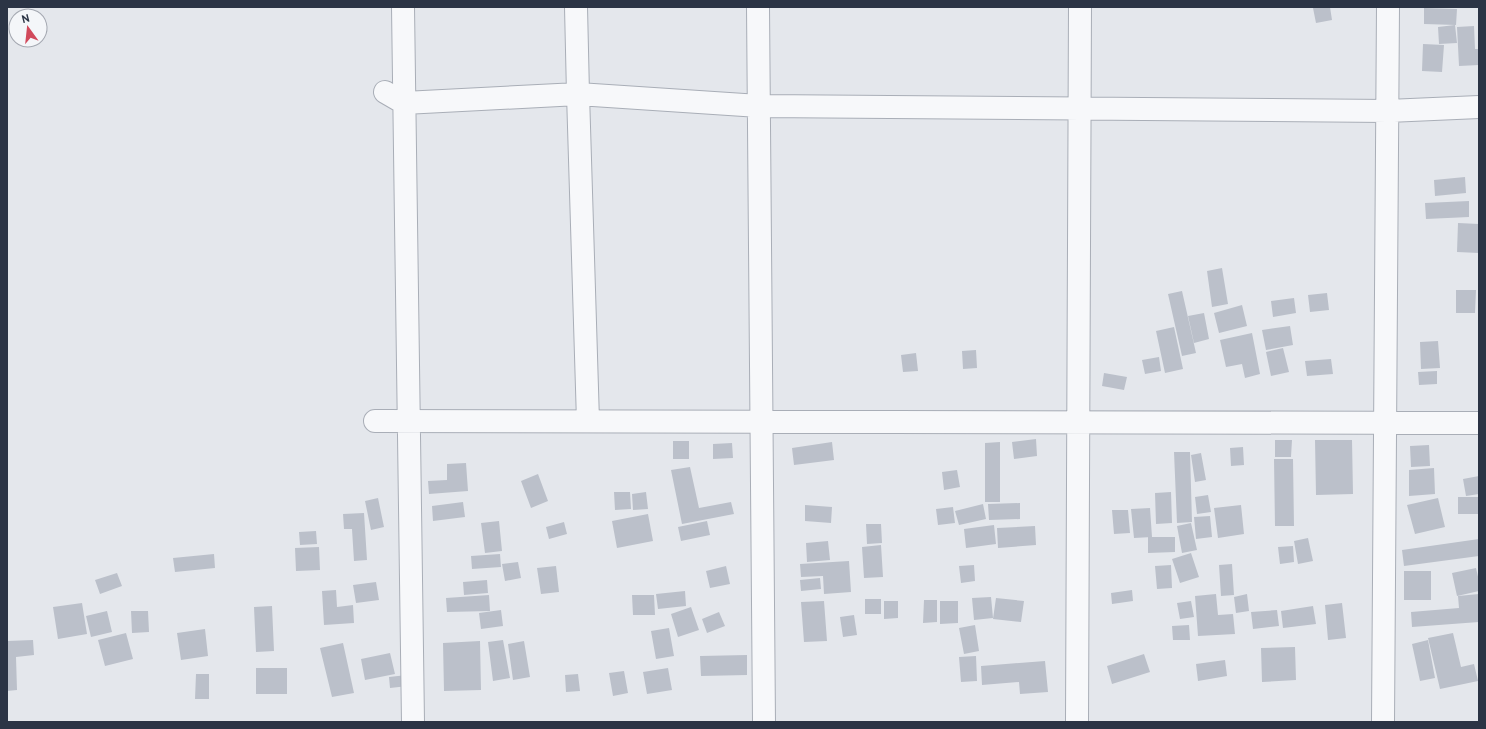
<svg xmlns="http://www.w3.org/2000/svg" width="1486" height="729" font-family="Overpass,sans-serif">
	<style>
		.building { fill: #bbc0ca }
		.lines { fill: none; stroke-linecap: round; stroke-linejoin: round }
		.minor-casing { stroke: #a9aeb7; stroke-width: 24 }
		.minor { stroke: #f7f8fa; stroke-width: 22 }
	</style>
	<rect width="100%" height="100%" fill="#e4e7ec"/>
	<path class="building" d="M1321,7h9l2,13 -16,3 -3,-15z
		M1424,8l33,1 -1,16 -32,-1z
		M1455,25l2,18 -18,1 -1,-17z
		M1474,26l1,23h4v16l-20,1 -2,-39z
		M1423,44l21,1 -2,27 -20,-1z
		M1465,177l1,16 -31,3 -1,-16z
		M1469,201v16l-43,2 -1,-16z
		M1458,223l21,1v29l-22,-1z
		M1222,268l6,36 -16,3 -5,-36z
		M1456,290h20l-1,23h-19z
		M1182,291l14,62 -14,3 -14,-62z
		M1327,293l2,17 -19,2 -2,-17z
		M1294,298l2,15 -23,4 -2,-16z
		M1242,305l5,21 -28,7 -5,-20z
		M1204,313l5,26 -15,4 -6,-27z
		M1290,326l3,19 -27,5 -4,-20z
		M1174,327l9,42 -18,4 -9,-42z
		M1252,333l8,41 -15,4 -3,-14 -16,3 -6,-27z
		M1438,341l2,27 -19,1 -1,-27z
		M1283,348l6,24 -18,4 -5,-24z
		M976,350l1,18 -14,1 -1,-18z
		M916,353l2,18 -15,1 -2,-17z
		M1159,357l2,14 -16,3 -3,-14z
		M1331,359l2,15 -26,2 -2,-15z
		M1437,371v13l-18,1 -1,-13z
		M1104,373l23,4 -3,13 -22,-4z
		M1036,439l1,17 -23,3 -2,-17z
		M1275,440h17l-1,17h-16z
		M1315,440h37l1,54 -37,1z
		M673,441h16v18h-16z
		M832,442l2,18 -40,5 -2,-17z
		M1000,442v60h-15v-59z
		M732,443l1,15 -20,1v-15z
		M1429,445l1,21 -19,1 -1,-21z
		M1243,447l1,18 -13,1 -1,-18z
		M1174,452h16l2,70 -15,1z
		M1201,453l5,27 -11,2 -4,-27z
		M1274,459h19l1,67h-19z
		M466,463l2,28 -39,3 -1,-13 19,-1v-16z
		M690,467l9,41 32,-6 3,12 -52,10 -11,-54z
		M1434,468l1,26 -26,2v-26z
		M957,470l3,17 -16,3 -2,-18z
		M538,474l10,27 -17,7 -10,-27z
		M1479,476v18l-13,2 -3,-17z
		M614,492h16l1,17 -16,1z
		M646,492l2,17 -15,1 -1,-16z
		M1171,492l1,31 -16,1 -1,-31z
		M1208,495l3,17 -14,2 -2,-17z
		M1458,497h21v17h-21z
		M378,498l6,29 -13,3 -6,-29z
		M1438,498l7,29 -30,7 -8,-29z
		M463,502l2,15 -32,4 -1,-15z
		M1020,503v16l-31,1 -1,-16z
		M983,504l3,15 -27,6 -4,-14z
		M805,505l27,2 -1,16 -26,-2z
		M1241,505l3,29 -26,4 -4,-30z
		M953,507l2,16 -17,2 -2,-16z
		M1150,508l2,29 -18,1 -3,-29z
		M1112,510h16l2,23 -16,1z
		M364,513l3,47 -13,1 -2,-32h-8l-1,-15z
		M648,514l5,27 -36,7 -5,-27z
		M1210,516l2,21 -16,2 -2,-22z
		M499,521l3,30 -17,2 -4,-30z
		M707,521l3,14 -29,6 -3,-14z
		M564,522l3,12 -18,5 -3,-12z
		M1191,523l6,27 -15,3 -5,-27z
		M866,524h15l1,19 -15,1z
		M994,525l2,19 -30,4 -2,-19z
		M1035,526l1,19 -38,3 -1,-20z
		M316,531l1,13 -17,1 -1,-13z
		M1148,537h27v15l-27,1z
		M1308,538l5,23 -15,3 -4,-23z
		M1479,539v17l-75,10 -2,-16z
		M828,541l2,19 -23,2 -1,-19z
		M881,545l2,32 -19,1 -2,-31z
		M1293,546l1,16 -14,2 -2,-17z
		M319,547l1,23 -24,1 -1,-23z
		M1191,553l8,24 -19,6 -8,-24z
		M214,554l1,14 -40,4 -2,-14z
		M500,554l1,13 -29,2 -1,-13z
		M849,561l2,31 -27,2 -1,-18 -22,1 -1,-13z
		M518,562l3,16 -16,3 -3,-17z
		M1232,564l2,31 -13,1 -2,-31z
		M974,565l1,16 -14,2 -2,-17z
		M1171,565l1,23 -15,1 -2,-23z
		M556,566l3,26 -18,2 -4,-26z
		M726,566l4,18 -20,4 -4,-17z
		M1476,568l3,13v10l-22,5 -5,-23z
		M1404,571h27v29h-27z
		M117,573l5,13 -22,8 -5,-14z
		M820,578l1,11 -20,2 -1,-11z
		M487,580l1,13 -24,2 -1,-13z
		M376,582l3,18 -23,3 -3,-18z
		M336,590l1,17 16,-2 1,18 -30,2 -2,-34z
		M1132,590l1,11 -21,3 -1,-11z
		M685,591l1,15 -28,3 -2,-15z
		M1216,594l2,21 15,-1 2,20 -37,2 -3,-40z
		M1247,594l2,17 -13,2 -2,-16z
		M1479,594v28l-67,5 -1,-15 48,-4 -1,-12z
		M489,595l1,16 -43,1 -1,-14z
		M632,595h22l1,20h-22z
		M991,597l2,21 -19,2 -2,-22z
		M996,598l28,3 -3,21 -28,-3z
		M865,599h16v15h-16z
		M924,600h13v22l-14,1z
		M824,601l3,40 -23,1 -3,-40z
		M884,601h14v17l-14,1z
		M940,601h18v22l-18,1z
		M1191,601l3,16 -14,2 -3,-16z
		M82,603l5,31 -29,5 -5,-32z
		M1342,603l4,35 -18,2 -3,-35z
		M272,606l2,45 -18,1 -2,-45z
		M1313,606l3,18 -33,4 -2,-17z
		M691,607l8,23 -21,7 -7,-23z
		M501,610l2,16 -22,3 -2,-16z
		M1277,610l2,16 -26,3 -2,-17z
		M107,611l5,21 -21,5 -5,-21z
		M131,611h17l1,21 -17,1z
		M719,612l6,14 -18,7 -5,-14z
		M854,615l3,20 -14,2 -3,-20z
		M975,625l4,26 -15,3 -5,-26z
		M1189,625l1,15h-17l-1,-14z
		M669,628l5,28 -18,3 -5,-28z
		M205,629l3,27 -27,4 -4,-27z
		M126,633l7,26 -28,7 -7,-26z
		M1453,633l8,34 13,-3 4,17 -38,8 -12,-51z
		M33,640l1,15 -18,2 1,33 -10,1v-50z
		M503,640l7,38 -17,3 -5,-39z
		M1428,640l7,38 -15,3 -8,-37z
		M480,641l1,49 -37,1 -1,-48z
		M524,641l6,36 -17,3 -5,-36z
		M343,643l11,50 -22,4 -12,-49z
		M1295,647l1,33 -34,2 -1,-34z
		M390,653l5,21 -30,6 -4,-21z
		M1144,654l6,18 -38,12 -5,-18z
		M747,655v20l-46,1 -1,-20z
		M976,656l1,25 -16,1 -2,-25z
		M1225,660l2,16 -29,5 -2,-17z
		M1045,661l3,31 -28,2 -1,-12 -37,3 -1,-19z
		M256,668h31v26h-31z
		M668,668l4,22 -25,4 -4,-22z
		M624,671l4,22 -15,3 -4,-23z
		M196,674h13v25h-14z
		M578,674l2,17 -14,1 -1,-17z
		M407,675l1,11 -18,2 -1,-11z"/>
	<g class="lines">
		<g class="minor-casing">
			<path id="minor" d="M403,7l10,715
				M576,7l2,87 10,327
				M758,7l6,715
				M385,92l19,11 174,-9 181,12 629,5 91,-4
				M375,421l1104,2
				M1077,722l3,-715
				M1383,722l5,-715"/>
		</g>
		<use href="#minor" class="minor"/>
	</g>
	<rect width="1486" height="729" fill="none" stroke="#2b3445" stroke-width="16"/>
	<g transform="translate(28 28) rotate(345)"><circle r="19" fill="#f4f6f9" stroke="#a4a8b1"/>
	<path d="M0-3L7 15L0 10L-7 15Z" fill="#d1495b"/>
	<text y="-6" font-size="11" font-weight="bold" text-anchor="middle" fill="#2b3445">N</text>
	</g>
</svg>
